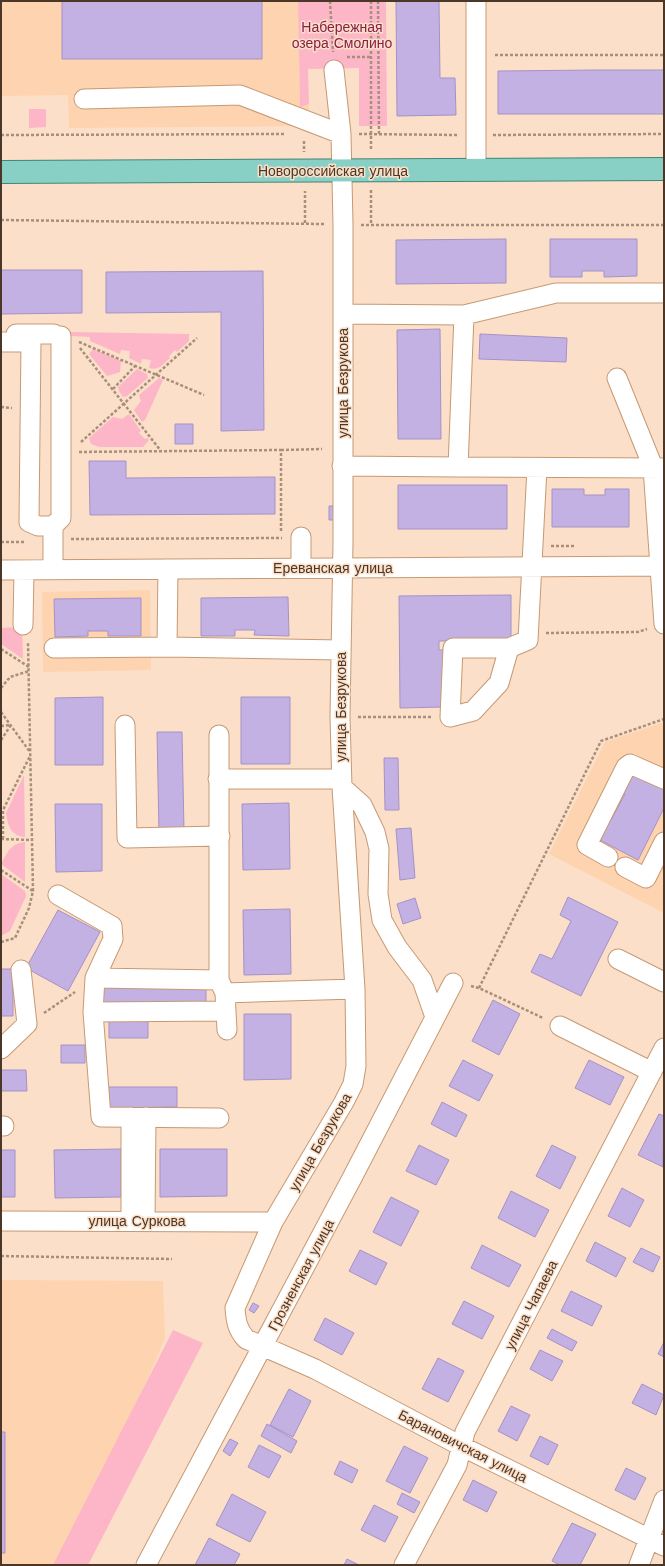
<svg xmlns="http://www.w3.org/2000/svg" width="665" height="1566" font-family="'Work Sans',sans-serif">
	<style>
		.built { fill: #fed3af }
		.green { fill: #fcb6c8 }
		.building { fill: #c4b1e4; stroke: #a592c4 }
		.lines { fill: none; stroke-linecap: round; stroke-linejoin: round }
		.minor-casing { stroke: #c69973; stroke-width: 21 }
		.major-casing { stroke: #3f8675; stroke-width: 24 }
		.path { stroke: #a78f7b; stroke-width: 2.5; stroke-dasharray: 3 2; stroke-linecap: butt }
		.minor { stroke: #fff; stroke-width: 19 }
		.major { stroke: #88d0c5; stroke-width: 22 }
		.labels { text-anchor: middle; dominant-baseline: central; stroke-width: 3; stroke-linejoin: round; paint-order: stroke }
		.park-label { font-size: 14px; fill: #881e48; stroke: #fcdfc8 }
		.street-label { font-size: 14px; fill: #4a3727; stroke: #fcdfc8 }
	</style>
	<rect width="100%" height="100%" fill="#fcdfc8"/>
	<path class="built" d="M1,1h297l2,103h9v22l-240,2 -1,-33 -67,1z
		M150,590l1,80 -108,2 -1,-80z
		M664,722v191l-115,-59 56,-112z
		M1,1280l162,1 2,58 -100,226h-64z"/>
	<path class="green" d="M298,1h88l1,125h-28v-58l-51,1 1,35 -9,3z
		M29,109h17v18l-17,1z
		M70,332l119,2v7l-12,11 -2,-2 -6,6 1,2c-7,6 -11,13 -21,10l2,-8 -9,-1 -1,5 -12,-6 1,-7 -9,-1 -1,4 -30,-13v-4l-20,-1z
		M93,349l28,12 -1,11 -13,4 -18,-22z
		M137,369l10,5 1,4 -21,18 -4,1 -4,-6 -1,-4z
		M159,378l4,2 -18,40 -3,2 -8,-12 7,-9 -2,-6z
		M129,414l12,17 -2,2 6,6 2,-1 2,2 -6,7h-44l-8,-3 -2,-6 24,-21 9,2z
		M22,627l1,32 -22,-15v-16z
		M24,775l1,62c-14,-1 -17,-11 -19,-24z
		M25,842v40l-24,-18c6,-11 10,-21 24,-22z
		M1,874l24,17 1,5 -16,35 -9,5z
		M173,1330l30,13 -115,222h-35z"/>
	<path class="building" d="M62,1h200v58h-200z
		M396,1h43l1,77h15l1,37 -59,1z
		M596,70h68v44h-166v-43z
		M506,239v44l-110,1v-44z
		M550,239h87v37l-33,1v-6h-22v6h-32z
		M1,270h81v43l-81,1z
		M263,271l1,159 -43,1v-119l-115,1v-41z
		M440,329l1,110h-43l-1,-109z
		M480,334l87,4 -1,24 -87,-3z
		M175,424h18v20h-18z
		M89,461h37v17l149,-1v37l-185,1z
		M398,485h109v44h-109z
		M552,489h32v6h21v-6h24v38h-77z
		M329,506h4l1,14h-5z
		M511,595v46h-72v9h5v57l-44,1 -1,-112z
		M288,597l1,39 -35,-1 1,-5h-20v6h-34v-38z
		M141,598v38h-33v-5h-20v5l-33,1 -1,-38z
		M103,697v68h-48v-67z
		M241,697h49v67h-49z
		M157,732h25l2,99 -25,1z
		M384,758h14l1,52h-14z
		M630,771l34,17v20l-26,52 -42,-22 10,-21 5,3 14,-26 -5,-3z
		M289,803l1,66 -47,1 -1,-66z
		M55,804h47v67l-46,1z
		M411,828l4,50 -15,2 -4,-51z
		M568,897l50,25 -37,74 -50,-24 9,-18 12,5 19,-38 -11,-6z
		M415,898l6,20 -18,6 -6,-20z
		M290,909l1,65 -47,1 -1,-65z
		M58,910l42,22 -32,59 -42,-23z
		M1,969h12v47h-12z
		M102,984l104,1v21h-104z
		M493,1000l27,14 -21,41 -27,-14z
		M244,1014h47v65l-47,1z
		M109,1017l39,1v20h-39z
		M61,1045h24v18h-24z
		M463,1060l30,15 -14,26 -30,-15z
		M589,1060l35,17 -14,28 -35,-17z
		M1,1070h25l1,21h-26z
		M104,1087h73v20l-72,1z
		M442,1102l25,13 -11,22 -25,-13z
		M659,1114l5,2 -1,51 -25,-12z
		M419,1145l30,15 -13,25 -30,-14z
		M552,1145l24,12 -16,32 -24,-13z
		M121,1149v48l-66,1 -1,-48z
		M160,1149h67v47l-67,1z
		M1,1150h14v47h-14z
		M622,1188l22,12 -14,27 -22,-11z
		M511,1191l38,19 -14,27 -37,-19z
		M391,1197l28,14 -18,35 -28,-14z
		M595,1242l31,16 -10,19 -30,-16z
		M482,1245l39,20 -12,22 -38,-19z
		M641,1248l19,9 -7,15 -20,-10z
		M360,1250l27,13 -11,22 -27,-14z
		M571,1291l31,15 -10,20 -31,-15z
		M464,1301l30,15 -12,23 -30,-15z
		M253,1303l6,3 -5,7 -5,-3z
		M325,1318l29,15 -12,22 -28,-15z
		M552,1329l25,13 -5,9 -25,-13z
		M664,1342v15l-6,-3z
		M540,1350l23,11 -11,20 -22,-12z
		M438,1358l26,13 -16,31 -26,-13z
		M642,1384l22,11 -8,20 -24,-12z
		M289,1389l22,12 -18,36 -23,-12z
		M511,1406l19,9 -13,26 -19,-10z
		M267,1424l30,17 -6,12 -30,-17z
		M1,1432h4v121h-4z
		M540,1436l18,9 -10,20 -18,-9z
		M230,1439l8,4 -8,13 -7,-5z
		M259,1445l22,11 -12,22 -21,-11z
		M404,1446l24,12 -18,35 -24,-12z
		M340,1461l18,9 -6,13 -18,-9z
		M626,1468l20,10 -11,22 -20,-10z
		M473,1480l24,12 -10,20 -24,-12z
		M402,1493l18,9 -6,11 -17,-9z
		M232,1494l34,18 -16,30 -34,-17z
		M374,1505l24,12 -13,25 -24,-12z
		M572,1523l24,11 -16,31h-20l-8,-4z
		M209,1538l31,16 -6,11h-39z
		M347,1559l12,6h-15z"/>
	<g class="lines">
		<g class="minor-casing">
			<path id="minor" d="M334,70l7,64 2,91v317l-3,175 2,70 13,202 1,77 -3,18 -9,18 -71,120 -38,86c1,13 2,21 11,31l69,30 146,77 203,100
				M84,99l156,-4 101,39
				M476,170v-169
				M664,293h-108l-92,22 -6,152 206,1
				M343,314l121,1
				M16,334h38
				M1,342h30l-2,180 9,4h15
				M617,378l36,89 11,157
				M342,466l116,1
				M301,537v31
				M1,570l663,-4
				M53,570v-44l8,-8v-182
				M23,625l1,-55
				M167,647l1,-78
				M54,648l113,-1 174,3
				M509,648l-10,35 -26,28 -23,6 3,-69h56l19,-8 9,-172
				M125,725l2,113 93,-2
				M219,735v245l6,13 2,37
				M218,779h123
				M342,787l20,18 13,27 4,17 -1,45 4,26 15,27 25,33 13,37
				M608,857l-21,-12 39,-78 4,-3 34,15
				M625,867l21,11 18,-36
				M58,895l54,31 1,13 -18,39 -2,34 8,105 118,1
				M618,959l46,23
				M95,978l124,2
				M225,993l130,-4
				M93,1012l133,-1
				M560,1026l92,46
				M1,1049l26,-25 -6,-54
				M1,1126h3
				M1,1221l272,1
				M131,1221v-104
				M145,1221l1,-104
				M146,1565l206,-387 101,-195
				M404,1565l53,-100 8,-33 199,-384
				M639,1565l25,-65"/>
		</g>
		<g class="major-casing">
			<path id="major" d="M1,172l663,-3"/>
		</g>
		<path class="path" d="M330,1l3,51
			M371,1v150
			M378,1l1,133
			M495,55h169
			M347,57h24
			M359,134l99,1
			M1,135l285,-1
			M493,135l171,-1
			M304,141v11
			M371,190v35
			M1,220l323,4
			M305,223v-32
			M361,225h303
			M79,342l125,53
			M80,348l81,103
			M113,389l23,-24
			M1,407l11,1
			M81,442l116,-104
			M281,450l41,-1
			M79,452l202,-2v83
			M71,539l211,-1
			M1,542h24
			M551,546h23
			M546,633l92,-1 9,-3
			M1,649l28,18
			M1,688l9,-11 19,-6
			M1,712l29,40
			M358,717h73
			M1,726l9,-1
			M1,740l10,-15
			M1,839l31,1
			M3,839v-29l27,-54
			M1,870l32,21
			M1,942l14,-4 14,-30 4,-17 -5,-249
			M471,986l8,2 64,30
			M479,988l122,-247 63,-22
			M44,1013l31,-21
			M1,1256l171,3"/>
		<use href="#minor" class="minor"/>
		<use href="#major" class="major"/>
	</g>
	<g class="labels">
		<g class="park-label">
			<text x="342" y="27">Набережная<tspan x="342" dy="16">озера Смолино</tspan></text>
		</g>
		<g class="street-label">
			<text x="333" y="171">Новороссийская улица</text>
			<text transform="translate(343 383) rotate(-90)">улица Безрукова</text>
			<text x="333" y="568">Ереванская улица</text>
			<text transform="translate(341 707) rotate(-90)">улица Безрукова</text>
			<text transform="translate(320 1142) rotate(-60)">улица Безрукова</text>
			<text x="137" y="1221">улица Суркова</text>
			<text transform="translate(301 1275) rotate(-62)">Грозненская улица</text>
			<text transform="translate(531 1305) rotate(-63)">улица Чапаева</text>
			<text transform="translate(463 1446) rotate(27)">Барановичская улица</text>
		</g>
	</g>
	<rect width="665" height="1566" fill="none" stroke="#4a3727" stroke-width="4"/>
</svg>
